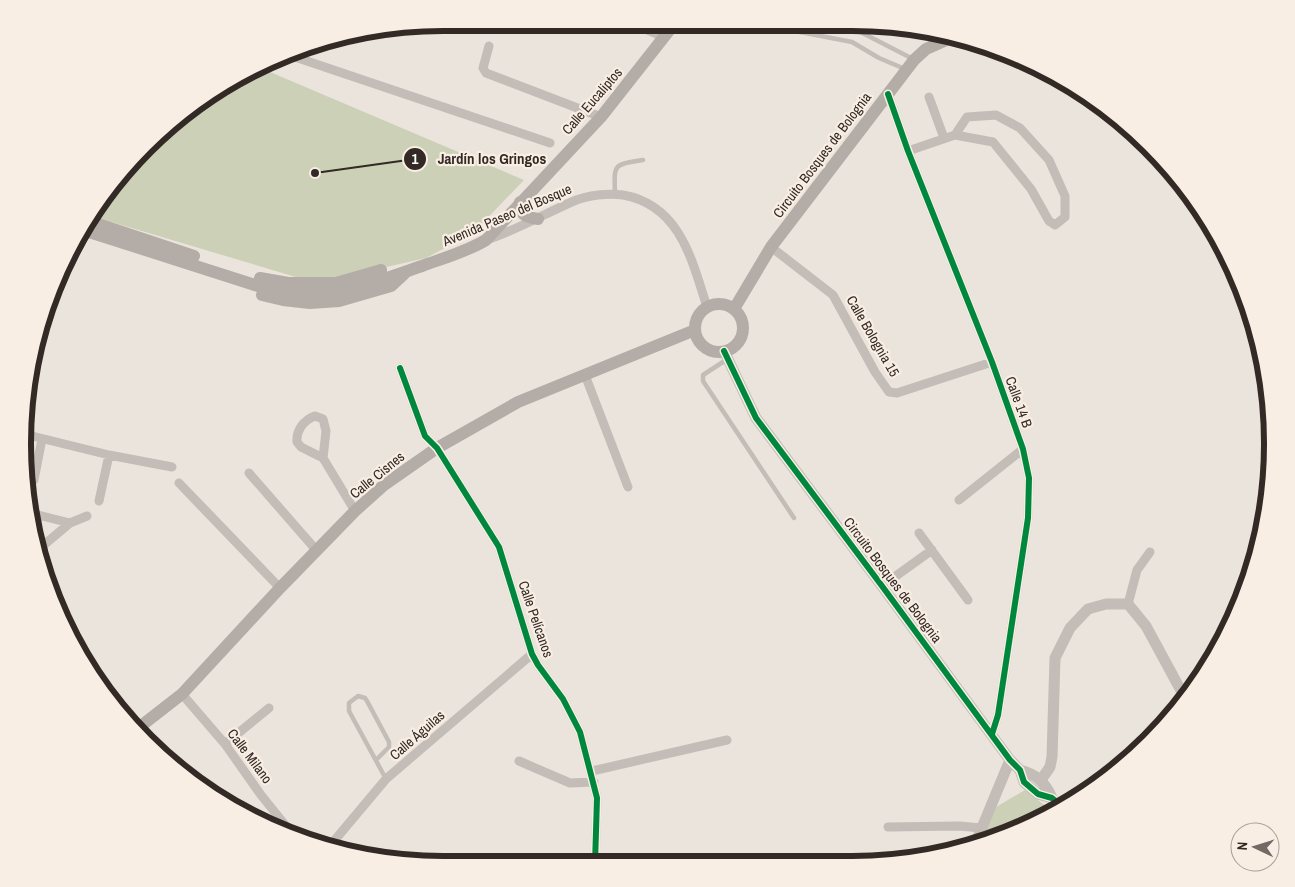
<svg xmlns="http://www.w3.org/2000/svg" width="1295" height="887" font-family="'Archivo Narrow',sans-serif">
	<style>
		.green { fill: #ccd0b7 }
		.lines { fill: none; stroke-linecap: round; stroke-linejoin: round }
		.service { stroke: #c3bcb7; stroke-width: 4.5 }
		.minor { stroke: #c3bcb7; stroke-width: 9 }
		.tertiary { stroke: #c3bcb7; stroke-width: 11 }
		.secondary { stroke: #b4aca7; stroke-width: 12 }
		.cycleway-casing { stroke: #f8eee3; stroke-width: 9 }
		.cycleway { stroke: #00873e; stroke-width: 6 }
		.labels { text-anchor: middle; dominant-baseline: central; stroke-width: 4.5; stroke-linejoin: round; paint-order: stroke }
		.street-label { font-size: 14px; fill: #332925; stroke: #f8eee3 }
		.rim { fill: none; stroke: #332925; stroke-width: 6 }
		.leader { fill: none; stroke: #332925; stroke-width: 2 }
		.callout-dot { fill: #332925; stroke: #f8eee3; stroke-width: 2 }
		.mark-label { font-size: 15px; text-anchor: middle; font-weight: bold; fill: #fff }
		.callout-label { font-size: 15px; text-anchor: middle; font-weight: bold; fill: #332925; stroke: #f8eee3; stroke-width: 4.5; stroke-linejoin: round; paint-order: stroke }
	</style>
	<rect width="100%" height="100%" fill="#eae4dd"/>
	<path class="green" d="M263,69l261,111 -51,53 -47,25 -110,25 -221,-66 32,-51 83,-73z
		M1025,790l27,21 -14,10 -57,19 15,-33z"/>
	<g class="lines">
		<path class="service" d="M743,23l7,3 50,6 52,10 27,16 26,11
			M843,23l70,36
			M800,32l7,-9
			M615,194c-1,-31 -2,-29 28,-34
			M726,360l-23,15v6l91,137
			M376,760l13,-13v-5l-22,-41 -2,-3 -7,-2 -9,7v8l37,68"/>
		<path class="minor" d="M631,23l33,14
			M489,46l-6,22 3,5 115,44
			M292,56l258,87
			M888,94l20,57 84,211 31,87 6,29 -1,40 -30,197 -6,19
			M929,97l15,41
			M908,151l47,-16 38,7 38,47 18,32 6,4 10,-8v-21l-16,-36 -29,-32 -24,-13 -29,2 -12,18
			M486,240c31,-10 58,-26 88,-39 14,-6 34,-8 49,-6 57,10 69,65 84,112
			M771,247l62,48 42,77 14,20 8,1 95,-31
			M400,368l25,68 12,12 62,99 33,107 6,11 25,34 17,33 17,66 -2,66
			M585,375l43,112
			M28,435l81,20 63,12
			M323,458l-22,-11 -4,-5c-1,-12 7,-22 18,-26l8,3 3,12 -3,27 32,53
			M249,473l68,78
			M34,480l8,-41
			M179,483l101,105
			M959,500l64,-51
			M99,501l10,-46
			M30,513l40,10
			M33,533l5,-18
			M919,533l49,67
			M39,549l31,-26 17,-7
			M882,586l50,-36
			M1128,604l9,-34 13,-18
			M182,694l43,50 36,51 33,41
			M225,744l44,-36
			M519,761l51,22 24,-1
			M592,771l135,-31
			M1052,798l9,7
			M888,827l72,-1 21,2
			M329,847l57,-68 146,-125"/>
		<path class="tertiary" d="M724,351l32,67 126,168 128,174 10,10 4,12 14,12 14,4
			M1020,770c16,4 25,12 32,28
			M1041,780l9,-13 2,-10 3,-99 15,-30 18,-19 18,-5h22l18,22 39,72
			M976,842l34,-82"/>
		<path class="secondary" d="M1137,137l66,76
			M520,202l-1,3c2,11 8,12 19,14
			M92,222l102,34
			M86,231l172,55c17,3 35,8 53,8 38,-1 76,-16 111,-28 22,-8 44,-14 64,-26l115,-123 74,-94
			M260,278l28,5h48l45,-13
			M262,295l21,5 27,3 29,-2 52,-15 13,-12
			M695 328a24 24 0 1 1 48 0a24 24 0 1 1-48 0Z
			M734,309l37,-62 143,-187 12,-11 27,-12
			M26,396l25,-99
			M137,729l45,-35 98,-106 75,-77 29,-26 53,-37 81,-46 177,-72"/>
		<g class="cycleway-casing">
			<path id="cycleway" d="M888,94l20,57 84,211 31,87 6,29 -1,40 -30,197 -6,19
				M724,351l32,67 126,168 128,174 10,10 4,12 14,12 14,4 9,7
				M400,368l25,68 12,12 62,99 33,107 6,11 25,34 17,33 17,66 -2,66"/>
		</g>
		<use href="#cycleway" class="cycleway"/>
	</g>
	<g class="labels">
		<g class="street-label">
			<text transform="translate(592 101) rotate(-49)">Calle Eucaliptos</text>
			<text transform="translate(822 155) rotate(-53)">Circuito Bosques de Bolognia</text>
			<text transform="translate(507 215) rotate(-23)">Avenida Paseo del Bosque</text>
			<text transform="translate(873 336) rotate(60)">Calle Bolognia 15</text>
			<text transform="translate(1019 402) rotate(70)">Calle 14 B</text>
			<text transform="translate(377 475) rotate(-39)">Calle Cisnes</text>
			<text transform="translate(893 580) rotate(53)">Circuito Bosques de Bolognia</text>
			<text transform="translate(536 619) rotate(71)">Calle Pelícanos</text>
			<text transform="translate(417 735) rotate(-41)">Calle Águilas</text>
			<text transform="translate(250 756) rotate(53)">Calle Milano</text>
		</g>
	</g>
	<path d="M0 0H1295V887H0ZM443 31H852A412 412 0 0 1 1264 443V444A412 412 0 0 1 852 856H443A412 412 0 0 1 31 444V443A412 412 0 0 1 443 31Z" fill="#f8eee3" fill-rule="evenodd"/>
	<path class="rim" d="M443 31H852A412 412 0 0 1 1264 443V444A412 412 0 0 1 852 856H443A412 412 0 0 1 31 444V443A412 412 0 0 1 443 31Z"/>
	<path class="leader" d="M315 173L415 159"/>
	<g class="callout-dot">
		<circle cx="315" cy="173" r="5"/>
		<circle cx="415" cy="159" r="12"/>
	</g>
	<g class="mark-label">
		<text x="415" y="164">1</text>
	</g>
	<g class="callout-label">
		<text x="492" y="164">Jardín los Gringos</text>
	</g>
	<g transform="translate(1255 847) rotate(274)"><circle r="24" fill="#f8eee3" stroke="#a99f97"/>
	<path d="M0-4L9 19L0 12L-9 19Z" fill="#736a65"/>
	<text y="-8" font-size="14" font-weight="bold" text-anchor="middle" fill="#332925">N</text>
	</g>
</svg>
